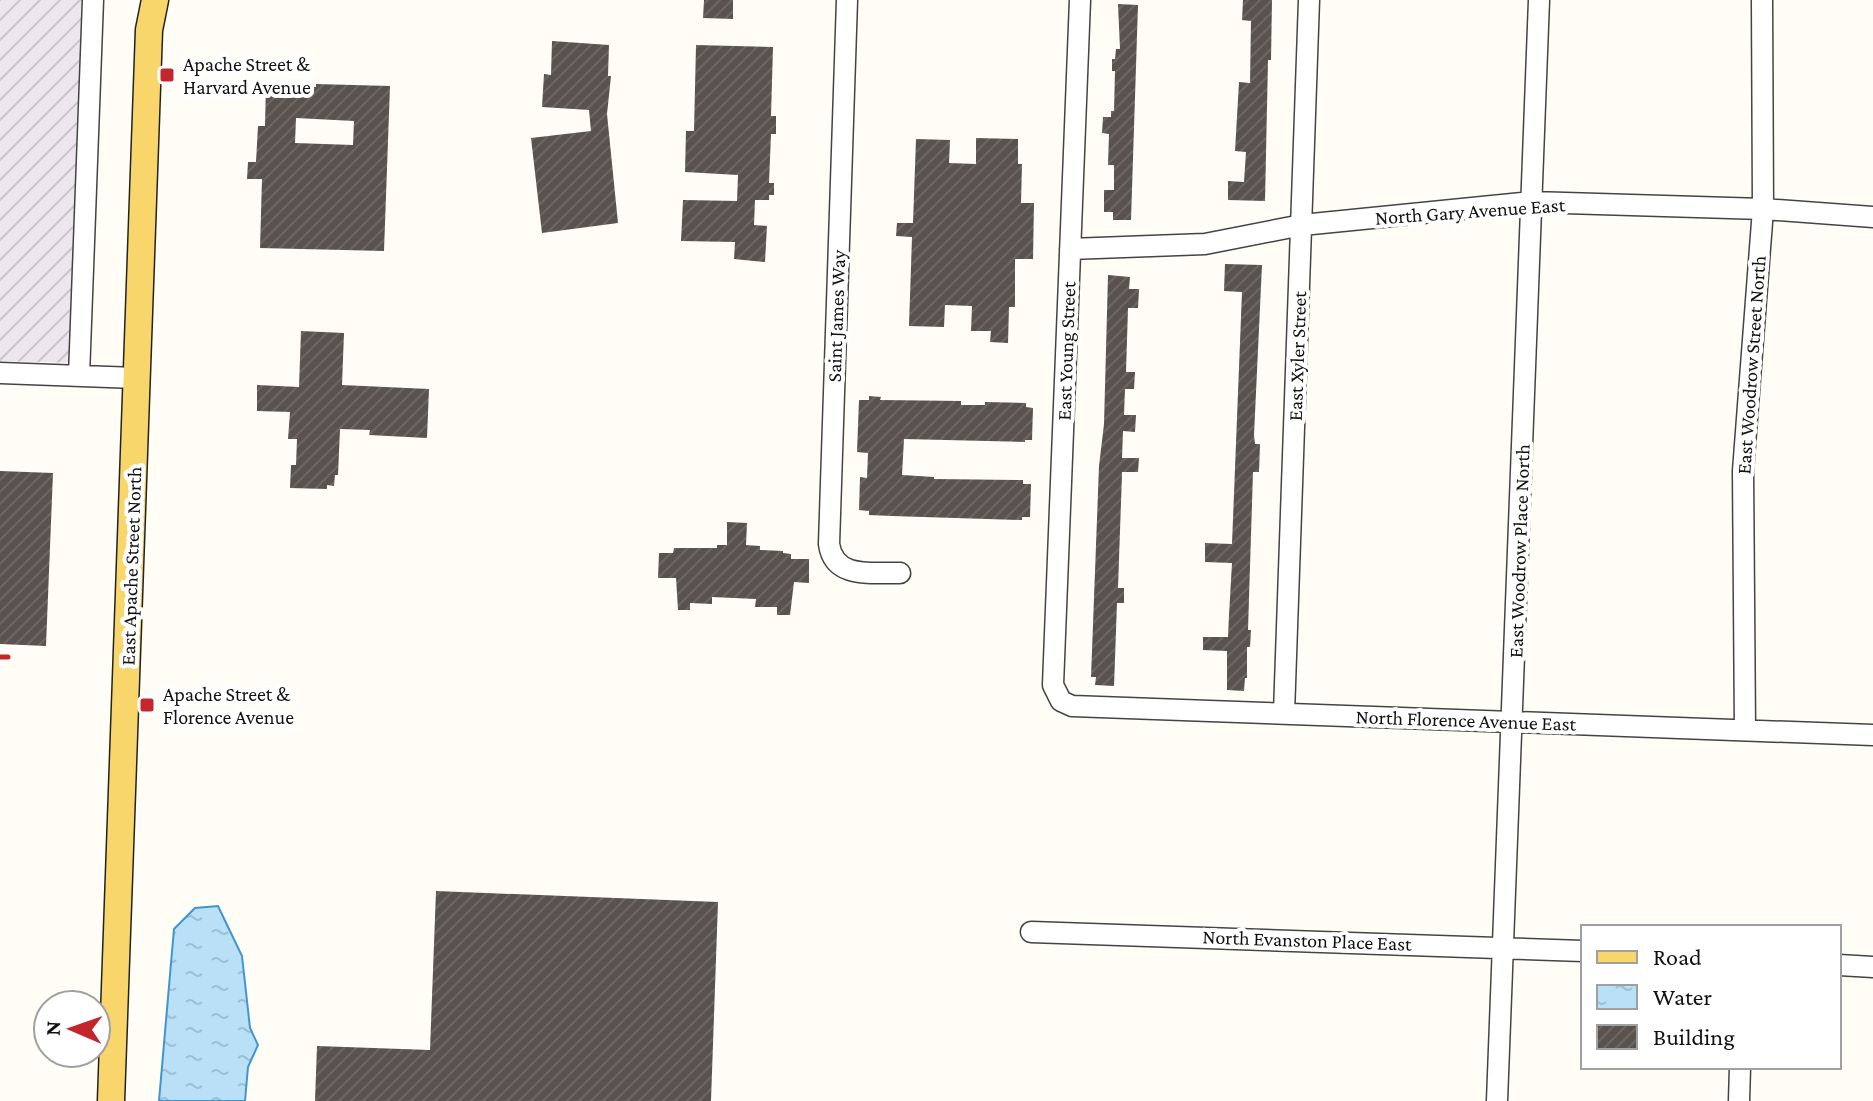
<svg xmlns="http://www.w3.org/2000/svg" width="1873" height="1101" font-family="'Crimson Pro',serif">
	<style>
		.industrial { fill: url(#industrial-furrows) }
		.water { fill: url(#water-ripples); stroke: #3f96cf; stroke-width: 2 }
		.building { fill: url(#building-hatch); fill-rule: evenodd }
		.lines { fill: none; stroke-linecap: round; stroke-linejoin: round }
		.minor-casing { stroke: #444; stroke-width: 23 }
		.major-casing { stroke: #222; stroke-width: 29 }
		.minor { stroke: #fff; stroke-width: 20 }
		.major { stroke: #f9d66b; stroke-width: 26 }
		.rail { stroke: #c4262e; stroke-width: 5 }
		.poi-dot { fill: #c4262e; stroke: #fff; stroke-width: 3 }
		.labels { text-anchor: middle; dominant-baseline: central; stroke-width: 8; stroke-linejoin: round; paint-order: stroke }
		.poi-label { font-size: 20px; fill: #111; stroke: #fff; text-anchor: start }
		.street-label { font-size: 20px; fill: #111; stroke: #fff }
	</style>
	<defs>
		<pattern id="industrial-furrows" width="10" height="10" patternUnits="userSpaceOnUse" patternTransform="scale(2)"><rect width="10" height="10" fill="#eee6ef"/><path d="M-1 1l2-2M0 10L10 0M9 11l2-2" fill="none" stroke="#cbc4cc"/></pattern>
		<pattern id="water-ripples" width="26" height="14" patternUnits="userSpaceOnUse" patternTransform="scale(2)"><rect width="26" height="14" fill="#b9e0f7"/><path d="M2 4q2-2 4 0t4 0M15 11q2-2 4 0t4 0" fill="none" stroke="#9ebfd3"/></pattern>
		<pattern id="building-hatch" width="6" height="6" patternUnits="userSpaceOnUse" patternTransform="scale(2)"><rect width="6" height="6" fill="#5a524d"/><path d="M-1 1l2-2M0 6l6-6M5 7l2-2" fill="none" stroke="#6d6662"/></pattern>
	</defs>
	<rect width="100%" height="100%" fill="#fffdf5"/>
	<path class="industrial" d="M0,0h84l-10,363 -74,-2z"/>
	<path class="water" d="M218,906l24,50 8,72 8,17 -10,22 -3,34h-86l15,-172 21,-21z"/>
	<path class="building" d="M704,0h29v19l-30,-1z
		M1243,0h29l-1,60h-3l-3,141 -37,-1v-19l16,1 2,-30 -11,-1 4,-69 11,1 1,-62 -9,-1z
		M1118,4l20,1 -7,215h-18v-8h-9v-22h10v-25h-6l1,-31 -7,-1 1,-16h8v-6h3l1,-40h-3v-12h3l1,-10h4z
		M552,41l57,4 -1,31h3l-4,38 11,109 -76,10 -11,-95 60,-7 -2,-21 -47,-3 2,-33 7,1z
		M696,45l77,2 -2,69h5v18h-5l-2,49h5v12h-5v5h-14l-1,25 13,1 -2,36 -31,-3 1,-17 -54,-1 2,-41 54,1 1,-26 -53,-3 1,-41h8z
		M316,84l74,2 -6,165 -124,-3 2,-69h-15l1,-17h8l2,-36h7l1,-41 50,2zM296,118l58,3 -1,24 -58,-2z
		M976,138l42,1v25h4l-1,39h13l-1,56h-18v48h-6l-1,36 -18,-1 1,-11h-20l1,-25 -27,-1 -1,22 -35,-1 3,-89 -16,-1 1,-13h16l3,-84 34,1 -1,23 27,1z
		M1225,264l37,1 -8,170 1,9h5l-1,28h-6l-5,158h3l-1,17h-3v31h-2l-1,13 -17,-1v-39l-24,-1v-13h25l1,-22 3,-52 -27,-1v-19l27,1 10,-252 -18,-1z
		M1108,275l22,2 -1,12h10l-1,19h-10l-2,64h9l-1,17h-9l-1,26h12l-1,17 -12,-1 -1,27h17l-1,14h-16v2l-4,114h6v15h-7l-3,83 -19,-1 1,-8h-5l8,-211 5,-42z
		M301,331l43,2 -2,52 87,4 -2,49 -58,-3 1,-5 -30,-1 -2,46h-3l-1,11 -7,-1v4l-37,-1 1,-23h5l1,-26h-9l2,-27 -33,-1v-26l42,2z
		M869,396l12,1 -1,3 81,1v4h24v-3l41,1v4l7,1 -1,32h-7v2l-121,-3 -2,36 32,2v2l89,1v4h8l-1,33h-8v3l-130,-4 -23,-1v-4l-10,-1 1,-33 7,1 1,-25 -11,-1 2,-52h10z
		M0,471l53,2 -7,173 -46,-2z
		M727,522l20,1 -1,22 14,1v4l23,1v2l8,1v5h18v24l-15,-1 -4,33h-13v-8h-22l1,-8 -44,-2v7l-22,-1v7h-12l-2,-32h-18l1,-25h14l1,-5h43v-3h10z
		M436,891l282,11 -7,199h-396l2,-55 113,4z"/>
	<g class="lines">
		<g class="minor-casing">
			<path id="minor" d="M847,0l-18,544c5,36 44,28 71,29
				M1080,0l-27,685 8,16 11,5 801,29
				M1070,249l135,-5 97,-19 230,-23 231,7 110,8
				M0,373l136,5
				M79,376l14,-376
				M1284,713l25,-713
				M1745,730l-2,-259 20,-262 -1,-209
				M1031,932l552,19
				M1839,965l34,2
				M1497,1101l42,-1101
				M1739,1101l1,-34"/>
		</g>
		<g class="major-casing">
			<path id="major" d="M111,1101l38,-1071 6,-30"/>
		</g>
		<use href="#minor" class="minor"/>
		<use href="#major" class="major"/>
		<path class="rail" d="M0,657h8"/>
	</g>
	<g class="poi-dot">
		<rect x="159" y="67" width="16" height="16" rx="4"/>
		<rect x="139" y="697" width="16" height="16" rx="4"/>
	</g>
	<g class="labels">
		<g class="poi-label">
			<text x="183" y="64">Apache Street &amp;<tspan x="183" dy="23">Harvard Avenue</tspan></text>
			<text x="163" y="694">Apache Street &amp;<tspan x="163" dy="23">Florence Avenue</tspan></text>
		</g>
		<g class="street-label">
			<text transform="translate(1470 211) rotate(-4)">North Gary Avenue East</text>
			<text transform="translate(836 316) rotate(-88)">Saint James Way</text>
			<text transform="translate(1066 351) rotate(-88)">East Young Street</text>
			<text transform="translate(1297 356) rotate(-88)">East Xyler Street</text>
			<text transform="translate(1751 365) rotate(-86)">East Woodrow Street North</text>
			<text transform="translate(1519 551) rotate(-88)">East Woodrow Place North</text>
			<text transform="translate(131 566) rotate(-88)">East Apache Street North</text>
			<text transform="translate(1466 720) rotate(2)">North Florence Avenue East</text>
			<text transform="translate(1307 940) rotate(2)">North Evanston Place East</text>
		</g>
	</g>
	<rect x="1581" y="925" width="260" height="144" fill="#ffffff" stroke="#a0a0a0" stroke-width="2"/>
	<rect x="1597" y="951" width="40" height="12" fill="#f9d66b" stroke="#a0a0a0" stroke-width="2"/>
	<text x="1653" y="965" font-size="24" fill="#111111">Road</text>
	<rect x="1597" y="985" width="40" height="24" fill="url(#water-ripples)" stroke="#a0a0a0" stroke-width="2"/>
	<text x="1653" y="1005" font-size="24" fill="#111111">Water</text>
	<rect x="1597" y="1025" width="40" height="24" fill="url(#building-hatch)" stroke="#a0a0a0" stroke-width="2"/>
	<text x="1653" y="1045" font-size="24" fill="#111111">Building</text>
	<g transform="translate(72 1029) rotate(272)"><circle r="38" fill="#ffffff" stroke="#a0a0a0" stroke-width="2"/>
	<path d="M0-6L14 30L0 20L-14 30Z" fill="#c4262e"/>
	<text y="-12" font-size="22" font-weight="bold" text-anchor="middle" fill="#111111">N</text>
	</g>
</svg>
